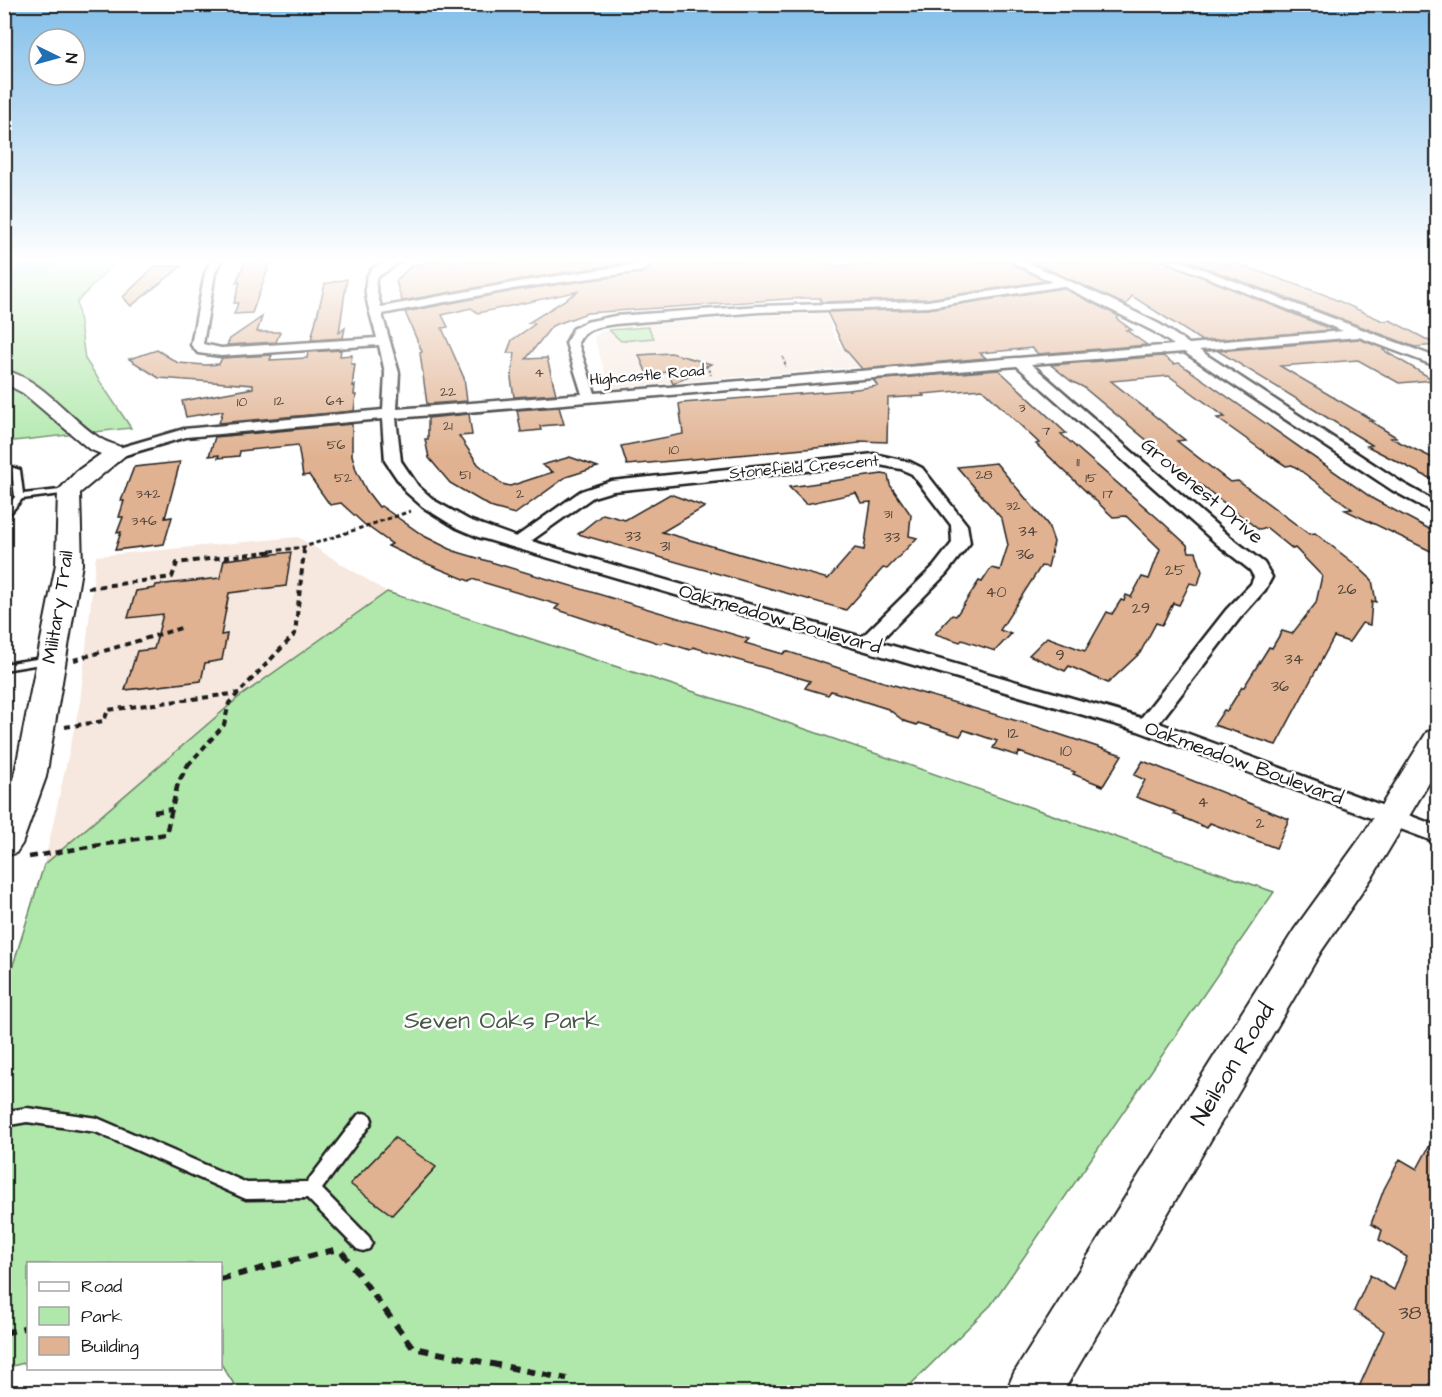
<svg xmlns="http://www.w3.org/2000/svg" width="1442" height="1397" font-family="'Architects Daughter',sans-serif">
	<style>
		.built { fill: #f6e8de }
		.green { fill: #b0e8ab; stroke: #668264; stroke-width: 1.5 }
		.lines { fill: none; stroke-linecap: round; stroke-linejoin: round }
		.river { fill: #89ccea; fill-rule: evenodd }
		.building { fill: #e0b291; stroke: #1c1c1c; stroke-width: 1.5 }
		.lane-casing { stroke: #1c1c1c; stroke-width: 5 }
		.street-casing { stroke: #1c1c1c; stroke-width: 5 }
		.secondary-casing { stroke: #1c1c1c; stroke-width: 4 }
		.path-far4 { stroke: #1c1c1c; stroke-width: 2; stroke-dasharray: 3 2; stroke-linecap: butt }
		.path-far3 { stroke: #1c1c1c; stroke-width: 3; stroke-dasharray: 4.5 3; stroke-linecap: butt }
		.path-far2 { stroke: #1c1c1c; stroke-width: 4; stroke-dasharray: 6 4.5; stroke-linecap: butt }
		.path-far1 { stroke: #1c1c1c; stroke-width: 4.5; stroke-dasharray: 8 5; stroke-linecap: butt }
		.path { stroke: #1c1c1c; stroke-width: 6; stroke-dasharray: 10 8; stroke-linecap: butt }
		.lane { fill: #fff; fill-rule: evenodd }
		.street { fill: #fff; fill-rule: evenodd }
		.secondary { fill: #fff; fill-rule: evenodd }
		.labels { text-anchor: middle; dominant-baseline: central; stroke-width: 5; stroke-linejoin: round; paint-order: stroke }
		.far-number-label { font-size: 14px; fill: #4d4239 }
		.far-street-label { font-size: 16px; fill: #1c1c1c; stroke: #fff }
		.number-label { font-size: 16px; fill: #4d4239 }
		.street-label { font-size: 20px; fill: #1c1c1c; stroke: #fff }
		.near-number-label { font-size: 20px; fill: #4d4239 }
		.near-park-label { font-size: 24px; fill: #485947; stroke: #fff }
		.near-street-label { font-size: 24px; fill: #1c1c1c; stroke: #fff }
	</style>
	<rect width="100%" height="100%" fill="#fff"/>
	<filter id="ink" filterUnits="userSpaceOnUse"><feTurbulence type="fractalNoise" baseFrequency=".0167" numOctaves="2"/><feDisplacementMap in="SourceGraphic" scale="12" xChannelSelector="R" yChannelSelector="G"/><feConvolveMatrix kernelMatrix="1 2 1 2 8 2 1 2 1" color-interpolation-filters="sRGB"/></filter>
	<g filter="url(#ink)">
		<path class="built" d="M826,313l9,25 23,29 -248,21 -16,-51 9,-6 14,-4 132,-11z
			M298,537l89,55 -149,106 -194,167 36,-163 16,-146z"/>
		<path class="green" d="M5,261h111l-39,41 8,57 46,69 -126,14z
			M648,327l6,11 -33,3 -12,-11z
			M387,592l375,122 512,178 -283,413 -88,87h-664l-18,-28 -1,-100h-192v98l-23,6v-377l39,-126 194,-167z"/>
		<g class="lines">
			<path class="river" d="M39,261h25l-14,10 -46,10v-12z"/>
		</g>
		<path class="building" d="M271,261l-19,52 -18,1 4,-11h-4l6,-21 -4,1 9,-21z
			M432,261h208l-122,19 -116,21 -6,-20 15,-15z
			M659,261h170l1,5 103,-5h75l37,20 -117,18 -107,3 -1,-4h-18l-215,15 -35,13 -26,33 21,-1 9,36 -42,3 -3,-19 4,-25h-8l5,-13 23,-16 -7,-1 51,-32 -101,22 -7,-5 -29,7 6,12 -6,1 22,50 3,23 -40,3 -7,-51 2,-1 -17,-40 113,-22 124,-17z
			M1030,261h134l169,69 -131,11 -70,-45 -6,9z
			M1188,261h25l11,3 11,-1 88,31 60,27 7,-1 47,25 -22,2z
			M155,266h27l-51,40 -8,-9z
			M347,279l-8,54 6,-5 -2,10 -32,2 14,-56z
			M1063,288l56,28 -2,3 15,11h-6l21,15 -109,9 -6,-6 -52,5 6,5 -124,11 -17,-20 -18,-37 101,-3z
			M262,317l-5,15h23l-4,10 -49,3 3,-6z
			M1359,339l26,10 -2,1 51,30 -35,3 -41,-23 -78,6 94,55h-4l26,16 -5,1 46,22v22l-70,-36 5,-1 -154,-94z
			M157,350l21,13 28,2 13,-1 3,-6 50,-3 -2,5 37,-2 1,-6 33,-2 -1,6 12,-1 -1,9h4l-2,15v7l2,-1 -1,10h2l-2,16 -135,12 4,-12 -37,6 -4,-16 71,-13v-3l-94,-7 -30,-19z
			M671,353l40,11 -38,20 -5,-12 -21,2 -8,-19z
			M1163,356l11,8 5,-1 196,137 62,33v21l-92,-44 7,-1 -55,-41 -5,-3 -6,1 -23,-15 -46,-33 8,-1 -56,-41 -58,5 74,59 -8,1 53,41 8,-1 71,53 6,-1 41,32 16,15 4,22 -4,-1 -2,24 -8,-2 -13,19 -15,-5 -58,108 -62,-20 10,-15 3,1 15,-24h2l25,-40 3,1 10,-17 10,3 24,-31 6,-27 -27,-28 -2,1 -26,-21 -9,1 -66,-51 -109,-91 -12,-6 -20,-16z
			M999,370l67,63 -5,1 100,87 26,24 2,7h7l6,19 -4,14 -8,-2 -11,22 -6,-2 -11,22 -6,-2 -16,30 -32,30 -39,-17 -4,5 -36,-16 18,-18 38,14 22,-39 5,2 9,-14 3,1 2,-6 5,2 11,-20 7,2 11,-30 -34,-33 -13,1 -77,-73 3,-1 -57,-54 -60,5 2,2 -36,2 -1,44 -28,-1 1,2 -34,4 -199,18 -6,-19 62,-12 -4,-30 3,-1 167,-13 29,-4 -5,-6z
			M559,407l5,17 -24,2 1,4 -20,2 -4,-22z
			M469,414l3,21 -13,1 19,28 24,20 8,2 43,-14 -11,-7 28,-8 28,10 -32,10 -51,37 -22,-6 -43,-25 -21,-25 -4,-19h3v-21z
			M352,424v31l4,15 10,20 13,17 2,-1 43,30 30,15 295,88 -4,4 38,11 3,-3 84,27 161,47 91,30 -19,31 -30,-12 2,-2 -56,-20 -1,4 -25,-8 4,-7 -33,-11 -4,6 -42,-13 -1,2 -13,-4 -16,-12 -57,-18 -3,4 -23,-7 5,-7 -117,-34 -3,3 -26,-8 -3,2 -106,-35 4,-4 -87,-26 -3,2 -56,-23 -25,-12 4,-2 -28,-20 -23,-21 -11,2 -21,-30 -6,1 -5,-31 -58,6 -1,5 -21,2 1,-3 -10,1 6,-19z
			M180,462l-15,56 7,-1 -8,27 -49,6 6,-18 -4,1 6,-16h-4l5,-16h-3l13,-34z
			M996,463l52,62 6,17 -6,25 -7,-1 -41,64 11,4 -16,17 -33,-11 -2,2 -25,-8 17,-19 4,1 23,-35 3,1 9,-14 9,2 8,-25 -6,-26 -45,-52z
			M882,474l6,1 2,10 21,30 -2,21 8,2 -30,31 -4,-1 -37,42 -268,-76 25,-20 22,6 45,-26 35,13 -43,25 166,47 27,-31 9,2 7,-48 -10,1 -5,-10 -50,11 -17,-17z
			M291,552l-5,34 -57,7 -8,42 6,-1 -5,26 -17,3 -4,18 -76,9 12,-39 17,-2 9,-35 -35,4 8,-27 19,-3 1,-3 64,-7 4,-18z
			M1143,761l146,58 -13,29 -66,-25 -3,5 -33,-14 2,-2 -40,-15 9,-17 -11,-5z
			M1437,1132v260h-70l-8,-5 25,-56 -30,-20 16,-36 24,15 13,-33 -28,-17 3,-10 -11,-6 13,-35 16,-30 17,10z
			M395,1138l41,29 -44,48 -42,-31z"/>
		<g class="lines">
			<g class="lane-casing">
				<path id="lane" d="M4,465l16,5 3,24 46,-5 4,2 -4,2 -47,6 -15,18h-3v-8l11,-12 -3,-26 -8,-2z
					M49,657l5,3 -1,2 -49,8v-6z
					M27,1108l70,10 150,65 60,-1 51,-67 6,-2 6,2 2,5 -2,5 -48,64 47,48 3,6 -3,6 -6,2 -6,-2 -50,-51 -61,1 -150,-67 -69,-10 -23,4v-14z"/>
			</g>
			<g class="street-casing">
				<path id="street" d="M211,261h10l-6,12 -12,71 18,4 156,-10c-8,-33 -30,-77 23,-77 -24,22 -30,6 -19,46l137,-25 139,-21 -15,10 -124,17 -136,26 17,59 -2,36 185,-15 -16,-51 7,-14 13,-7 29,-6 144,-10 169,-5 124,-19 -42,-21h14l83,37 54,27 28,19 154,-13 -177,-70h15l257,97v9l-79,-30 -160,13 205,134 34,19v12l-46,-25 -208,-138 -153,12 198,172 35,27 8,14 -7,13 -25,28 -81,105 279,103v17l-300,-112 -660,-194 -21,-9 -34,-21 -17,-15 -21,-31 -3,-42 -196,18 -64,19h-10l-3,-3 3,-3 72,-21 199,-19 2,-37 -6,-28 -158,11 -23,-3 -7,-8 14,-72zM1063,286l90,45 21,14 -579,48 -17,-50c7,-16 21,-16 37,-19l144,-12 169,-5zM1017,366l200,178 33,26 4,7 -3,7 -25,26 -85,108 -262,-76 67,-68 24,-31 -3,-18 -45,-57 -12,-6 -36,-8 -263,27 -30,10 -65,46 -47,-17 -34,-19 -17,-15 -17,-25 -5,-43zM874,464l27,5 11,5 39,51 1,18 -18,23 -72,71 -331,-96 62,-44 20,-6z"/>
			</g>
			<g class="secondary-casing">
				<path id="secondary" d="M4,370c41,10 65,50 99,70 9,5 19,5 25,13l-48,40 2,71 -36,213 -24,67 -6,9 -12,3v-56l10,-23 42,-213 2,-73 19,-20 24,-17 -12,-5 -66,-56 -19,-10z
					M1438,729v39l-65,108 -51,74 -259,442h-57l8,-19 280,-443 70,-97 63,-101z"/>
			</g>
			<path class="path-far4" d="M783,357l3,10
				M706,365l5,10"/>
			<path class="path-far3" d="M264,552l40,-5 107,-36
				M303,552l1,-5"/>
			<path class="path-far2" d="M88,588l84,-11 5,-14 99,-12
				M74,660l110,-33
				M65,727l39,-6 4,-11 131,-17
				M188,765l36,-40 5,-22 66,-69 9,-83"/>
			<path class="path-far1" d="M154,812l18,-3
				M29,857l137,-23 12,-51 11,-20"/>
			<path class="path" d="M342,1252l71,96 154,31
				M220,1279l122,-31
				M4,1333l24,-6"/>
			<use href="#lane" class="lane"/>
			<use href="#street" class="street"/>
			<use href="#secondary" class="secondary"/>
		</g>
	</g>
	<linearGradient id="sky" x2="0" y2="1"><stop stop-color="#82bee9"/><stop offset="0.57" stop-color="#fff"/><stop offset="1" stop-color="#fff" stop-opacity="0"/></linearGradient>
	<rect width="1442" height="457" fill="url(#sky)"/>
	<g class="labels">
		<g class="far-number-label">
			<text x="539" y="373">4</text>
			<text x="448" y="392">22</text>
			<text x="279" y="401">12</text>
			<text x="335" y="401">64</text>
			<text x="242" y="402">10</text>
			<text x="1022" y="408">3</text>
			<text x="448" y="426">21</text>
			<text x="1046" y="431">7</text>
			<text x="336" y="445">56</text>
			<text x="674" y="450">10</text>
			<text x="1078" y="462">11</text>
			<text x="465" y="475">51</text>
			<text x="984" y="475">28</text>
			<text x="343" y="478">52</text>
			<text x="1091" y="478">15</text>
			<text x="148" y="494">342</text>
			<text x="520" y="494">2</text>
			<text x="1108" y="494">17</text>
			<text x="1013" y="506">32</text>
			<text x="888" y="514">31</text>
			<text x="144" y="521">346</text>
		</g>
		<g class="far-street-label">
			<text transform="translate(647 375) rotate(-5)">Highcastle Road</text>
			<text transform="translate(804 467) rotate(-5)">Stonefield Crescent</text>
		</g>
		<g class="number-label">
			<text x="1028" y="531">34</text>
			<text x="633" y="536">33</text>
			<text x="892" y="537">33</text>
			<text x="665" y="546">31</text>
			<text x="1025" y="554">36</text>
			<text x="1175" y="570">25</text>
			<text x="1347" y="589">26</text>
			<text x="996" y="592">40</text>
			<text x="1141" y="608">29</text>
			<text x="1060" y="655">9</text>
			<text x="1294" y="659">34</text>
			<text x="1280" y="686">36</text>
			<text x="1013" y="733">12</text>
			<text x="1066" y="751">10</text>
			<text x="1203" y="802">4</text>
			<text x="1260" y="823">2</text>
		</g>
		<g class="street-label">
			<text transform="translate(1202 491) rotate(40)">Grovenest Drive</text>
			<text transform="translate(58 607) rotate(-81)">Military Trail</text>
			<text transform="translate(780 619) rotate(16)">Oakmeadow Boulevard</text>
			<text transform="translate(1244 763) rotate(20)">Oakmeadow Boulevard</text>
		</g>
		<g class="near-number-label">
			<text x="1410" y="1313">38</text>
		</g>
		<g class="near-park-label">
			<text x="502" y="1021">Seven Oaks Park</text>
		</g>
		<g class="near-street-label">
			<text transform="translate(1233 1064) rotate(-59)">Neilson Road</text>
		</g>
	</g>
	<rect width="1442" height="1397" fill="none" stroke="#fff" stroke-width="24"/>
	<rect x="12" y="12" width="1418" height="1373" fill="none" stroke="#1c1c1c" stroke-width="2" filter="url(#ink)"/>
	<rect x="27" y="1262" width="195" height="108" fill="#ffffff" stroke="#a4a4a4" stroke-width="1.5"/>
	<rect x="39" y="1282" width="30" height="9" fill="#ffffff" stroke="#a4a4a4" stroke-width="1.5"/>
	<text x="81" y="1292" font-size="18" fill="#1c1c1c">Road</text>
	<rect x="39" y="1307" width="30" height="18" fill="#b0e8ab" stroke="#a4a4a4" stroke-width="1.5"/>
	<text x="81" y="1322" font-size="18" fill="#1c1c1c">Park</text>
	<rect x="39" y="1337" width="30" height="18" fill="#e0b291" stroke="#a4a4a4" stroke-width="1.5"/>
	<text x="81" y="1352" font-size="18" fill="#1c1c1c">Building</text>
	<g transform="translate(57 57) rotate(95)"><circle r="28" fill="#ffffff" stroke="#a4a4a4" stroke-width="1.5"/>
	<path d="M0-4.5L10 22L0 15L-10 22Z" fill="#1f6fb2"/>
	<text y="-9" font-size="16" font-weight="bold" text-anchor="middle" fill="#1c1c1c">N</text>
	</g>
</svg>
